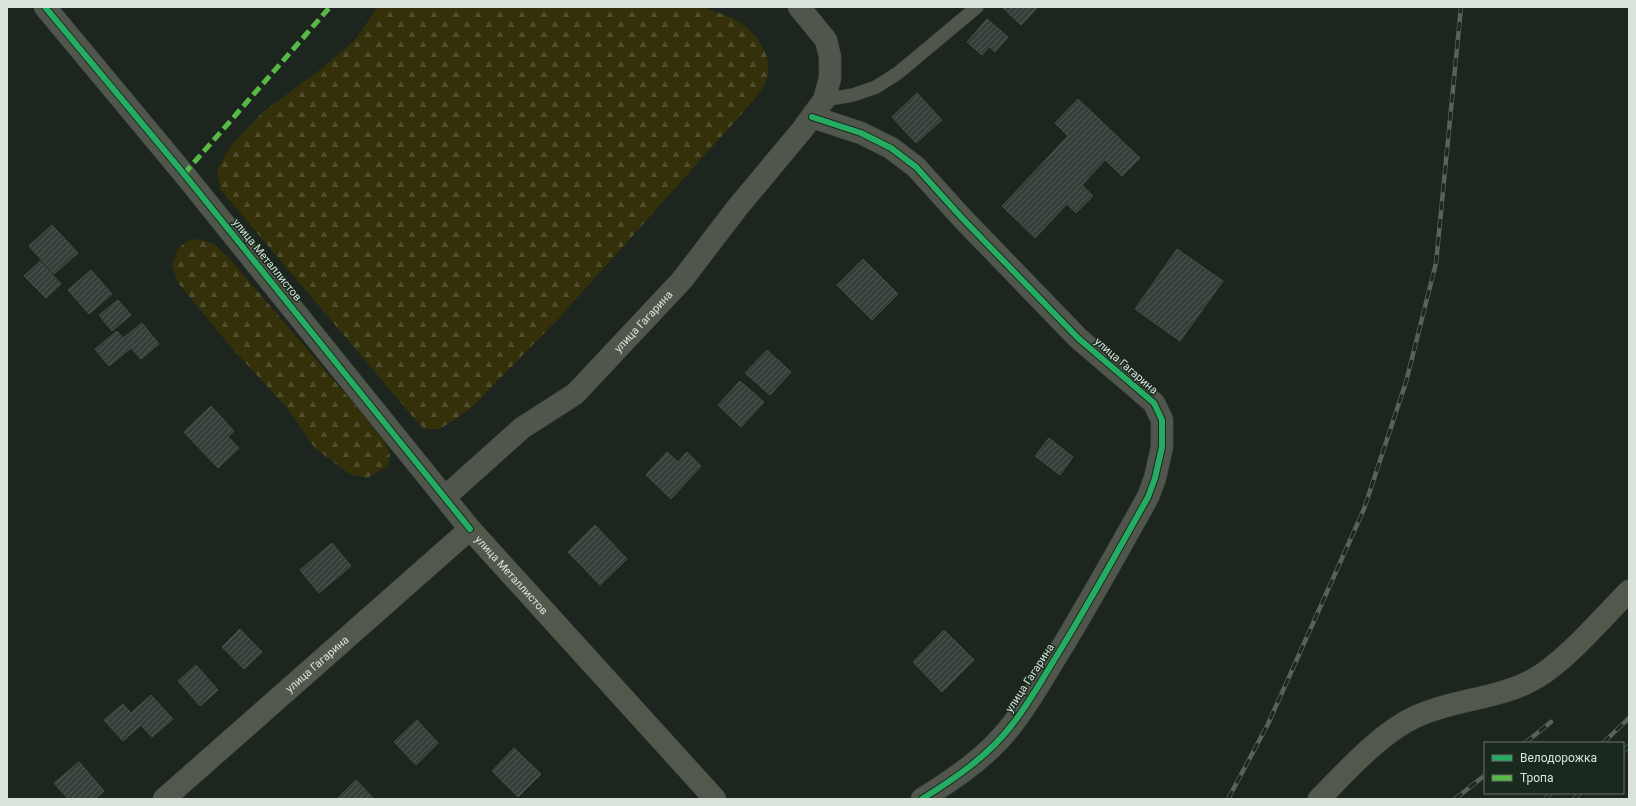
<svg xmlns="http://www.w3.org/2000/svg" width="1636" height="806" font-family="Roboto,sans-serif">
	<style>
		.forest { fill: url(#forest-firs) }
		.building { fill: url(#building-hatch); stroke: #444d48 }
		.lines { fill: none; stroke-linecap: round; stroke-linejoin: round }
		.service-casing { stroke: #37403a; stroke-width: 14 }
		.minor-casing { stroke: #37403a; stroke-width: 23 }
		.secondary-casing { stroke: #37403a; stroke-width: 23 }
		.service { stroke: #51564c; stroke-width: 13 }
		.minor { stroke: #51564c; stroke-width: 22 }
		.secondary { stroke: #52584c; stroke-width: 22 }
		.rail-casing { stroke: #596159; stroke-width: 4.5 }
		.rail { stroke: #19291d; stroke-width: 3; stroke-dasharray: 9; stroke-linecap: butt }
		.quiet { stroke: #58b947; stroke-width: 5; stroke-dasharray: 10 5; stroke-linecap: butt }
		.cycleway-casing { stroke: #19291d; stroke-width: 8 }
		.cycleway { stroke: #26ab63; stroke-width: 6 }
		.labels { text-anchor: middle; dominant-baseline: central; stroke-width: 3; stroke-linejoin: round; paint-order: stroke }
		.street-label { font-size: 11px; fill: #d9e3db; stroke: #19291d }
	</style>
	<defs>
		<pattern id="forest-firs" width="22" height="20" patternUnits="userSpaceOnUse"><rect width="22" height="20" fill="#33300a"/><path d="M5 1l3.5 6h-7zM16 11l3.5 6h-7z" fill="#504e2d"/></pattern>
		<pattern id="building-hatch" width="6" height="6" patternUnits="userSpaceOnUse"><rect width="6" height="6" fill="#353f3a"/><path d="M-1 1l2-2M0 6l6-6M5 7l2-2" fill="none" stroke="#525b56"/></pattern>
	</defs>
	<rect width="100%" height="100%" fill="#1c261f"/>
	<path class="forest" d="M378,7h325c11,5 23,7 34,14 22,12 40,41 27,65 -5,9 -13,17 -19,24l-185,207 -90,92 -30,20h-16l-11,-12 -193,-228 -3,-19 14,-25 32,-33 58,-43 32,-27z
		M198,239l15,4 17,16 153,179 7,17 -2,11 -21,12 -16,-3 -36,-27 -28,-40 -57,-62 -51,-62 -7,-18 5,-16 9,-9z"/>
	<path class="building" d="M1004,7h34l-17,18 -18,-17z
		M987,19l21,18 -13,15 -6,-5 -7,8 -15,-13z
		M917,93l25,27 -26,23 -24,-26z
		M1078,99l62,59 -18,18 -17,-16 -23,25 11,11 -17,17 -9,-9 -32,34 -33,-32 66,-70 -13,-13z
		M52,225l26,28 -24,21 -25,-28z
		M1177,249l46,32 -43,60 -45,-32z
		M863,259l35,35 -26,26 -35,-35z
		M40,261l21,23 -15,14 -22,-22z
		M91,270l21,24 -23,20 -21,-24z
		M118,300l13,15 -19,16 -13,-16z
		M142,323l17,21 -18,15 -10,-11 -22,18 -14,-17 22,-18 6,7z
		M767,350l24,22 -21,23 -25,-22z
		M740,381l24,21 -23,25 -23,-22z
		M211,406l23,25 -6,6 11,11 -21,20 -34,-36z
		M1049,438l24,19 -13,18 -25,-19z
		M667,452l11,10 9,-10 14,14 -30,33 -25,-24z
		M595,525l32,34 -27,26 -32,-33z
		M332,543l19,23 -32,27 -19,-23z
		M240,629l22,23 -18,17 -22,-22z
		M944,630l30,30 -32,32 -29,-30z
		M196,665l22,25 -18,16 -22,-25z
		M151,695l22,24 -21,18 -11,-12 -18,16 -19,-21 19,-16 8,9z
		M417,720l21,23 -22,22 -22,-23z
		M514,748l27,26 -23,23 -26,-26z
		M79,762l25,29 -9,8h-27l-14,-16z
		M356,780l18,19 -36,-1z"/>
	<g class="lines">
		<g class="service-casing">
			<path id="service" d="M824,100l29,-5 23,-8 22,-14 79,-66"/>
		</g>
		<g class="minor-casing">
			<g id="minor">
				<path d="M45,7l139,167 286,355"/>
				<path d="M812,117l49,16 30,15 25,19 46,51 116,120 76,65 8,17v27l-7,31 -7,19c-30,54 -60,108 -92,160 -15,24 -28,48 -45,69 -24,31 -57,53 -89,73"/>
				<path id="s1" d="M445,497l77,-69 53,-34 107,-114 55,-72 65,-78 22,-30 6,-22v-21l-4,-17 -27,-33"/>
			</g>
		</g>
		<g class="secondary-casing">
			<g id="secondary">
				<path id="s2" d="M164,799l306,-270 245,270"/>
				<path d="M1319,799c28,-28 60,-65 96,-82 38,-18 86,-18 121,-39 31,-18 67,-61 93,-87"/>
			</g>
		</g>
		<use href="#service" class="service"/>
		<use href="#minor" class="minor"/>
		<use href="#secondary" class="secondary"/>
		<g class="rail-casing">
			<path id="rail" d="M1525,743l26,-21
				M1603,743l26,-25
				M1623,751l6,-5
				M1228,799l40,-75 96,-215 42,-127 30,-119 25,-256
				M1455,799l30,-24
				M1545,799l6,-6
				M1574,799l6,-6"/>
		</g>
		<use href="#rail" class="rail"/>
		<path class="quiet" d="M184,174l146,-167"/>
		<g class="cycleway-casing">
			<path id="cycleway" d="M45,7l139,167 286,355
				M812,117l49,16 30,15 25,19 46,51 116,120 76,65 8,17v27l-7,31 -7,19c-30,54 -60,108 -92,160 -15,24 -28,48 -45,69 -24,31 -57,53 -89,73"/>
		</g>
		<use href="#cycleway" class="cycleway"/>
	</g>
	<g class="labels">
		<g class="street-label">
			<text transform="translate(267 260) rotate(51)">улица Металлистов</text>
			<text stroke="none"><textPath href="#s1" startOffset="266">улица Гагарина</textPath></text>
			<text transform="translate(1126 366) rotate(41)">улица Гагарина</text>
			<text stroke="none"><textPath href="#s2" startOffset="470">улица Металлистов</textPath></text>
			<text stroke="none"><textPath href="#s2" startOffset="204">улица Гагарина</textPath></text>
			<text transform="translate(1030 678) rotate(-57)">улица Гагарина</text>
		</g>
	</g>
	<rect width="1636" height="806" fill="none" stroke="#d9e3db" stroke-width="16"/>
	<rect x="1484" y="742" width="140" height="52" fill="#19291d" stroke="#667369"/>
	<rect x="1492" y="755" width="20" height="6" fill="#26ab63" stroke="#667369"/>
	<text x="1520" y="762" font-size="12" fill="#d9e3db">Велодорожка</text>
	<rect x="1492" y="775" width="20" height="6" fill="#58b947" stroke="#667369"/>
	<text x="1520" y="782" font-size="12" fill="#d9e3db">Тропа</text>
</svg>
